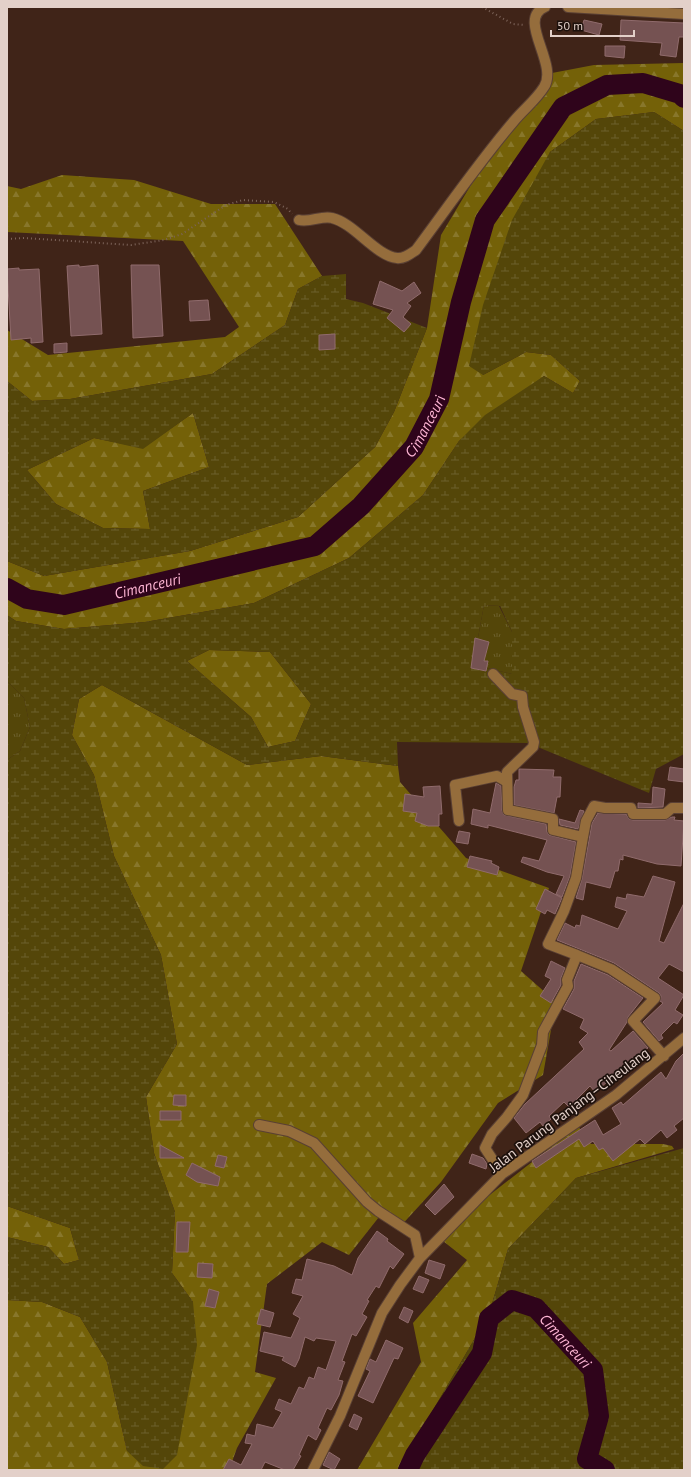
<svg xmlns="http://www.w3.org/2000/svg" width="691" height="1477" font-family="'PT Sans',sans-serif">
	<style>
		.grass { fill: url(#grass-tufts) }
		.forest { fill: url(#forest-firs) }
		.wetland { fill: url(#wetland-marsh); fill-rule: evenodd }
		.lines { fill: none; stroke-linecap: round; stroke-linejoin: round }
		.river { stroke: #2f041b; stroke-width: 20 }
		.building { fill: #755252; stroke: #906b6c }
		.minor-casing { stroke: #5a4034; stroke-width: 12 }
		.path { stroke: #7d645a; stroke-width: 2; stroke-dasharray: 1 3; stroke-linecap: butt }
		.minor { stroke: #956d3c; stroke-width: 10 }
		.labels { text-anchor: middle; dominant-baseline: central; stroke-width: 3.5; stroke-linejoin: round; paint-order: stroke }
		.street-label { font-size: 14px; fill: #e3d0c9; stroke: #1d110c }
		.water-label { font-size: 15px; font-style: italic; fill: #ffb6d5; stroke: #1d110c }
	</style>
	<defs>
		<pattern id="grass-tufts" width="24" height="20" patternUnits="userSpaceOnUse"><rect width="24" height="20" fill="#544609"/><path d="M3 7l-1-3M5 7V3M7 7l1-3M15 17l-1-3M17 17v-4M19 17l1-3" fill="none" stroke="#6c602c"/></pattern>
		<pattern id="forest-firs" width="22" height="20" patternUnits="userSpaceOnUse"><rect width="22" height="20" fill="#746108"/><path d="M5 1l3.5 6h-7zM16 11l3.5 6h-7z" fill="#88772b"/></pattern>
		<pattern id="wetland-marsh" width="20" height="14" patternUnits="userSpaceOnUse"><rect width="20" height="14" fill="#544609"/><path d="M1 5h8M5 5V1M11 12h8M15 12V8" fill="none" stroke="#6c602c"/></pattern>
	</defs>
	<rect width="100%" height="100%" fill="#402418"/>
	<path class="grass" d="M484,605l15,1 13,26v42l-39,-9z
		M7,681l17,17 6,29 -10,24 -13,9z"/>
	<path class="forest" d="M684,63v68l-30,-19 -58,7 -46,33 -67,223 43,-23 25,3 29,26 -7,12 -29,-17 -85,65 -36,54 -74,63 -95,45 -109,19 -81,7 -48,-8 -9,-6v-54l37,15 146,-25 108,-34 77,-70 19,-35 33,-84 14,-93 52,-87 59,-75 42,-8z
		M62,175l72,5 77,24h64l47,72 -24,13 -13,36 -73,49 -142,25 -38,2 -25,-20v-51l41,25 177,-18 14,-10 -56,-86 -176,-9v-46l14,3z
		M193,413l16,54 -66,24 7,38 -47,-1 -47,-24 -29,-34 67,-32 49,10z
		M209,650l61,2 41,52 -16,37 -27,6 -17,-30 -64,-56z
		M102,685l145,80 74,-9 77,10 2,16 66,76 83,30 -28,83 35,31 -13,73 -45,28 -57,79 -43,47 -19,-12 -30,38 -27,-13 -55,42 -12,88 21,6 -39,70 -8,22h-222v-170l35,2 38,15 27,45 20,89 66,-149 -21,-29 3,-61 -21,-59 -8,-56 31,-53 -16,-89 -47,-99 -20,-81 -22,-40 7,-36z
		M578,1126l13,18h72l9,2 2,3 -98,29 -68,71 -19,65 -91,156h-41l64,-108 -8,-39 54,-63 -24,-19 30,-33z
		M7,1206l63,22 9,32 -15,4 -16,-17 -41,-10z"/>
	<path class="wetland" d="M654,112l30,19v623l-28,15 -7,24 -121,-50 -131,-1 1,24 -77,-10 -74,9 -145,-80 -23,14 -7,36 22,40 20,81 47,99 16,89 -31,53 8,56 21,59 -3,61 21,29 4,43 -20,110 -14,14 -20,-3 -16,-15 -20,-89 -27,-45 -38,-15 -35,-2v-63l41,10 16,17 15,-4 -9,-32 -63,-22v-446l13,-9 10,-24 -6,-29 -17,-17v-66l9,6 48,8 81,-7 109,-19 95,-45 74,-63 36,-54 26,-26 59,-39 29,17 7,-12 -29,-26 -25,-3 -43,23 -14,-9 14,-61 29,-85 38,-68 46,-33zM484,605l16,1 12,26v42l-39,-9zM209,650l61,2 41,52 -16,37 -27,6 -17,-30 -64,-56z
		M346,274v25l17,4 64,25 -33,84 -19,35 -77,70 -108,34 -146,25 -37,-15v-180l25,20 38,-2 142,-25 73,-49 13,-36 24,-13zM193,413l16,54 -66,24 7,38 -47,-1 -47,-24 -29,-34 67,-32 49,11z
		M684,1148v322h-286l91,-156 19,-65 68,-71z"/>
	<g class="lines">
		<g class="river">
			<path id="s1" d="M7,588l20,11 37,6 251,-59 46,-40 53,-59 25,-48 22,-97 24,-82 78,-113 44,-22 36,-2 37,11 4,4"/>
			<path id="s2" d="M408,1470l7,-15 67,-102 7,-35 23,-18 24,8 57,62 6,46 -12,43 18,11"/>
		</g>
	</g>
	<path class="building" d="M584,20l18,4 -3,11 -18,-5z
		M621,20l63,3v14h-5l-3,20 -16,-2 2,-12 -42,-3z
		M605,46h20l-1,12 -19,-2z
		M79,265v2l19,-2 4,69 -31,2 -4,-70z
		M131,265h28l4,71 -30,2z
		M19,268v2l20,-1 4,73 -12,1v-5l-20,2 -4,-71z
		M380,281l22,10 12,-9 7,11 -14,10 4,3 -8,11 8,7 -7,8 -17,-14 6,-8 -20,-6z
		M208,300l2,20 -20,1 -1,-20z
		M335,334v15l-16,1v-15z
		M67,343v9l-13,1v-9z
		M475,638l14,4 -5,19h4l-2,10 -15,-3z
		M670,767l14,2v13l-16,-2z
		M519,769l35,1 -1,7h8l-1,20h-3l-3,16 -40,-8v-18l2,-7h3z
		M496,783l5,3 1,24 2,5 42,9 1,8 2,3 27,7 -6,34 -8,21 -6,-3 8,-18 -17,-4 -26,-10 2,-5 16,4 8,-21 -59,-15v3l-17,-4 2,-15 17,4z
		M440,786l2,28h-3v12h-11l-13,-5 2,-8 -14,-2 2,-17 19,3 -1,-10z
		M653,787l12,2 -2,18 -25,1v-5l14,1z
		M580,810l4,1 -6,18 -18,-4 -1,-6 16,4z
		M598,813l28,1 3,5 4,1h32l7,-3h3l-1,3 10,1 -3,45 -24,-2 -34,-9v5l-3,-1 -2,12h-3l-5,17 -24,-6 -3,18 -7,-2 6,-19 10,-56z
		M459,831l11,2 -2,11 -12,-2z
		M470,856l22,5 -1,2 8,4 -2,8 -30,-8z
		M653,876l22,6 -16,59 5,2 20,-40v69l-15,-8 -11,14 26,17 -9,15 8,5 -6,9 -3,-2 -13,13 2,3 -4,3 -16,-19 20,-19 -3,-2 1,-5 -2,-3 -45,-30 -57,-23 8,-17 10,5 1,-3 4,1 2,-11 36,14 9,-18 -12,-4 2,-10 9,2 1,-5 17,3z
		M545,889l17,9 -7,16 -8,-4 -2,4 -9,-5z
		M551,961l14,7 -4,10v7l-10,18 -11,-7 11,-17 -6,-3z
		M581,964l27,11 35,23 -15,19 -1,5 -18,28 2,1 22,-20 15,17 -53,44 -5,-6 -21,21 -5,-5 -15,14 2,3 -8,7 -3,-4 -14,11 -12,-15 11,-14 59,-55 -5,-7 9,-9 -8,-5 4,-9 -21,-10 11,-20v-8z
		M684,1053v65l-10,8 3,4 -10,8 -6,-8 -16,14 -5,-5 -27,22 -10,-13 -4,2 -6,-9 -9,6 -5,-8 -43,29 -4,-7 63,-41 8,15 18,-11 -9,-16 9,-6 2,3 38,-33 5,7 10,-18z
		M174,1095h12v11l-13,-1z
		M160,1111h21v9h-21z
		M160,1145l24,13h-24z
		M472,1154l11,4 4,6 -1,5 -17,-6z
		M218,1155l9,2 -3,11 -9,-2z
		M192,1163l28,14 -2,9 -21,-4 -11,-7z
		M444,1184l10,13 -19,18 -10,-10z
		M177,1222h13l-2,30h-12z
		M377,1231l11,8 -1,2 17,13 -11,15 -3,-3 -11,22 -3,-2 -9,14 2,1 -7,13 5,3 -11,19 -4,-2 -10,27 3,1 -7,18 5,1 -4,14 -8,15 -4,-2 -9,20 3,2 -5,10 -8,-5 -9,20 2,1 -8,14h-8l-20,-8 -4,8h-38l6,-11 12,6 11,-21 -7,-1 2,-9 8,2 2,-12 16,4 9,-16 -7,-3 4,-10 12,5 8,-17 5,2 5,-12 5,2 4,-12 8,3 10,-29 -20,-3 -2,3 -9,-4 -6,22 -4,8 -13,-7 2,-3 -24,-6 4,-19 27,6 9,-20 -7,-4 10,-18 -11,-3 4,-14 6,1 5,-21 27,7 18,9 6,-17z
		M429,1260l16,5 -5,14 -15,-6z
		M198,1263l15,1 -1,14 -15,-1z
		M419,1276l10,4 -6,13 -10,-4z
		M209,1289l10,3 -4,16 -10,-2z
		M404,1307l9,4 -5,12 -9,-5z
		M261,1309l13,4 -4,14 -13,-3z
		M386,1340l17,8 -5,11 -4,-1 -21,45 -15,-7 12,-25 -4,-2 4,-10 6,3z
		M354,1414l8,4 -5,12 -8,-4z
		M329,1452l11,7 -6,11 -11,-5z"/>
	<g class="lines">
		<g class="minor-casing">
			<path id="minor" d="M568,7l116,7
				M299,220c11,3 23,-5 33,-2 22,5 44,38 65,40 7,1 13,-4 19,-8 32,-43 63,-88 98,-129 9,-11 22,-21 30,-34 15,-23 -28,-68 1,-80
				M493,674l19,20 10,2 1,11 11,35 -1,5 -26,25 1,38 45,9v11l30,7 3,-16 8,-15 11,2h26l2,6h32l7,-6h12
				M459,821l-4,-36 42,-9 10,6
				M577,955l-29,-11 16,-33 12,-33 7,-41
				M259,1125l30,6 25,12 53,59 11,9 37,24 5,23
				M502,1174l-17,-26 7,-14 15,-17 16,-22 19,-50 1,-13 25,-46 -1,-6 10,-25 34,14 44,29 -22,23 31,35
				M313,1470l27,-54 42,-103 18,-28 20,-27 82,-84 114,-79 68,-57"/>
		</g>
		<path class="path" d="M482,7l31,17 12,1
			M7,239l18,-1 106,7 33,-5 18,-6 44,-29 17,-5 31,2 14,7 4,5"/>
		<use href="#minor" class="minor"/>
	</g>
	<g class="labels">
		<g class="street-label">
			<text transform="translate(569 1110) rotate(-37)">Jalan Parung Panjang–Ciheulang</text>
		</g>
		<g class="water-label">
			<text stroke="none"><textPath href="#s1" startOffset="482">Cimanceuri</textPath></text>
			<text stroke="none"><textPath href="#s1" startOffset="146">Cimanceuri</textPath></text>
			<text stroke="none"><textPath href="#s2" startOffset="273">Cimanceuri</textPath></text>
		</g>
	</g>
	<rect width="691" height="1477" fill="none" stroke="#e3d0c9" stroke-width="16"/>
	<path d="M551 30v6h83v-6" fill="none" stroke="#e3d0c9" stroke-width="2"/>
	<text x="557" y="30" font-size="12" fill="#e3d0c9" stroke="#1d110c" stroke-width="3" paint-order="stroke">50 m</text>
</svg>
